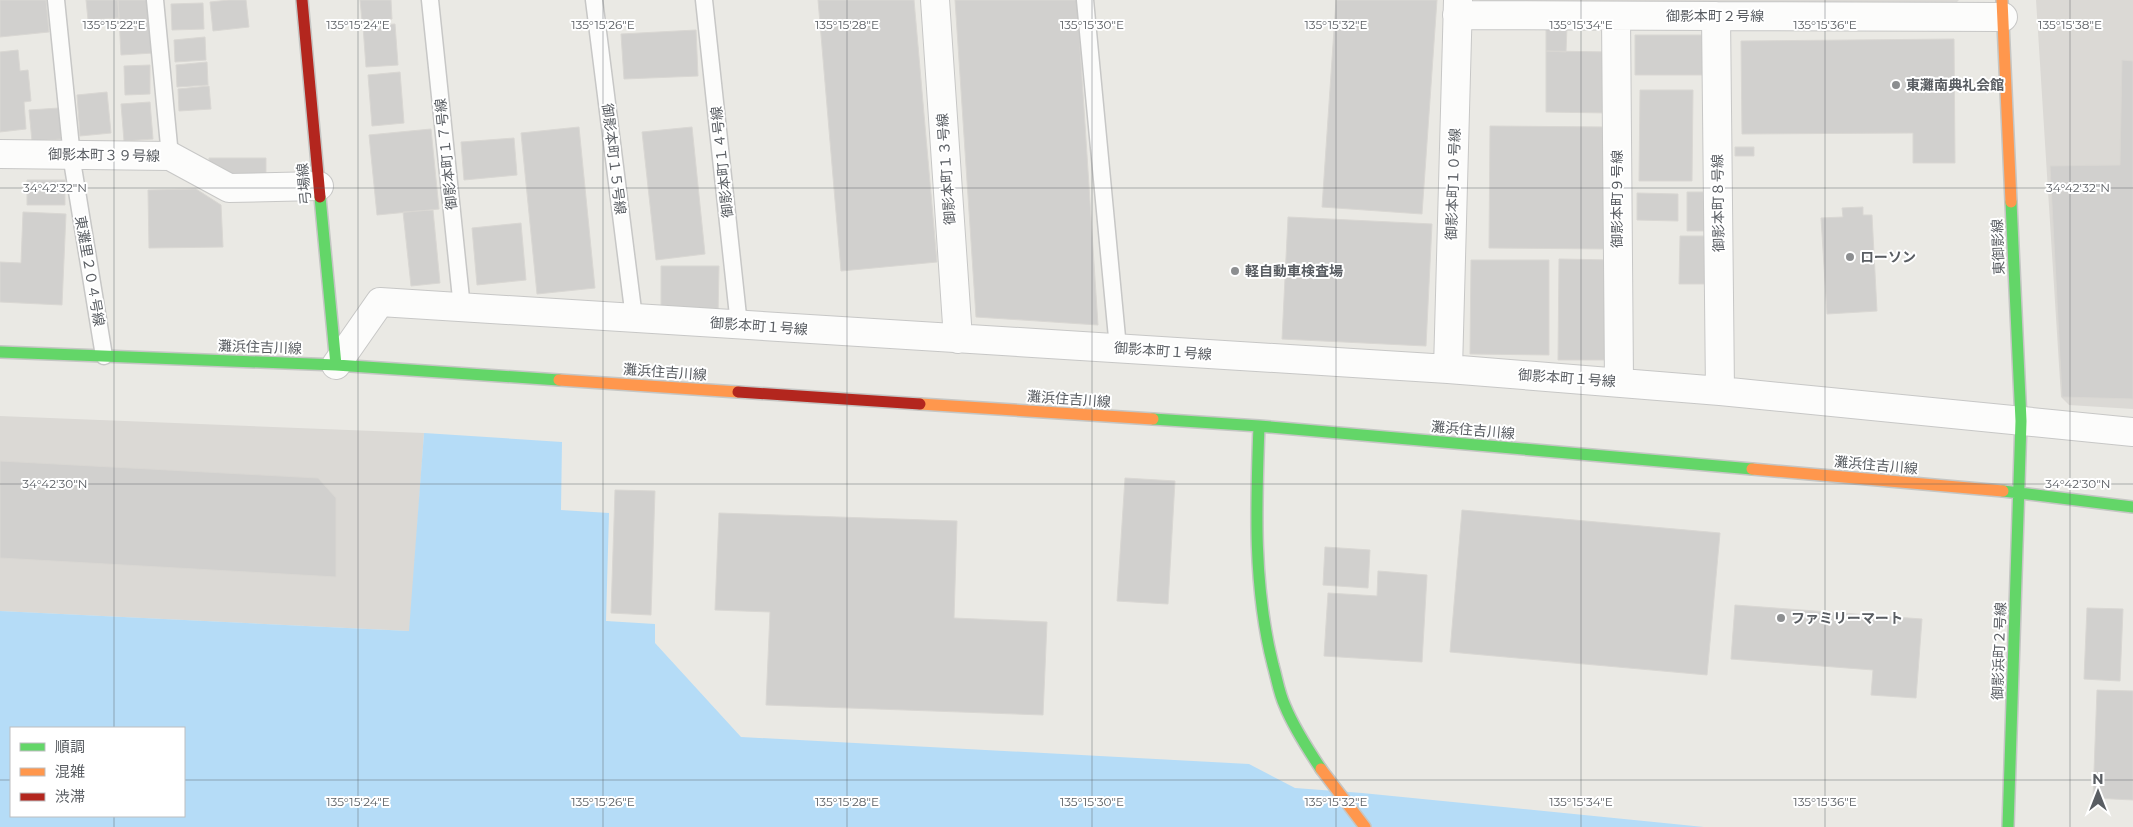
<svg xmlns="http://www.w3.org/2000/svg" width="2133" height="827" font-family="Montserrat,'Noto Sans JP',sans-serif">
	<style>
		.industrial { fill: #dbd9d5 }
		.water { fill: #b5dcf7; fill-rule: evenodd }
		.building { fill: #d1d0ce; stroke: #d9d7d3 }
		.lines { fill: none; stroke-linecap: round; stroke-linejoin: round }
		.lane-casing { stroke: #c7c7c6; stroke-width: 19 }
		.street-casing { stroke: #c7c7c6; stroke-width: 30 }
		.fast-casing { stroke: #c5c6c4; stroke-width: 14 }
		.slow-casing { stroke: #c5c6c4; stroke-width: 14 }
		.jam-casing { stroke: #c5c6c4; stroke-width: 14 }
		.lane { stroke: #fcfcfb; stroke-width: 16 }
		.street { stroke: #fcfcfb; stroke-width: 28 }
		.fast { stroke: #63d668; stroke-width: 11 }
		.slow { stroke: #ff974d; stroke-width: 11 }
		.jam { stroke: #b3261e; stroke-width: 11 }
		.ticks { fill: none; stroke: #595d62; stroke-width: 1; stroke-opacity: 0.45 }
		.poi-dot { fill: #8c8e90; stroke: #fff; stroke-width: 2 }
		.labels { text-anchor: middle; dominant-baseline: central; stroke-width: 4; stroke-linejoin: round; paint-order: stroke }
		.street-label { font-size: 14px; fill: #595d62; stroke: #fff }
		.poi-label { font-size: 14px; font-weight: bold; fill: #595d62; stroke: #fff; text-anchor: start }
		.ticks-label { font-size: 12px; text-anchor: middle; fill: #595d62; stroke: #fff; stroke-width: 4; stroke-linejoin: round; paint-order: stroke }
	</style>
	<rect width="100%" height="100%" fill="#eae9e4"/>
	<path class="industrial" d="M1479,0h480l-4,4 -473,-1z
		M2036,0h97v409l-64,-4 -8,-8z
		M0,416l424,17 -14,198 -410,-20z"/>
	<path class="water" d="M424,433l138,9 -1,68 48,3 -3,108 49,3v19l86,94 508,27 46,24 67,5 342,34h-1704v-216l409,20zM11,728h173v88h-173z"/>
	<path class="building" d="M0,0h46l3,32 -49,5z
		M86,0h32l1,18 -31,2z
		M118,0h32l3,53 -32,2z
		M229,0h17l3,27 -36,4 -3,-29z
		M360,0h31l1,19 -30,2z
		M818,0h96l23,262 -96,9z
		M955,0h122l21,325 -122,-8z
		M1336,0h101l-15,214 -100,-7z
		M203,3l1,26 -32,1 -1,-26z
		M395,24l3,41 -32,2 -3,-41z
		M1546,26h21l-1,26 -20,-1z
		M696,30l2,46 -74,3 -3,-45z
		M1635,35h69v40h-69z
		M205,37l1,23 -31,2 -1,-22z
		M1954,39l1,124h-42v-30l-171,1 -1,-93z
		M18,50l2,21 8,-1 3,31 -7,1 2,27 -26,3v-80z
		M1546,51l65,1 -1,61 -64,-1z
		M2122,60l11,1v338l-71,-2 -12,-231 70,-1z
		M207,62l1,23 -31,2 -1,-22z
		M150,65v29l-25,1 -1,-29z
		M400,72l4,51 -32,3 -4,-51z
		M209,86l2,23 -32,2 -1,-22z
		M1640,90h53l-1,91h-53z
		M107,92l4,41 -31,3 -3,-41z
		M150,102l3,37 -29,2 -3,-37z
		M59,108l2,31 -29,2 -3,-31z
		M1490,126l118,1 -1,122 -118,-1z
		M579,127l16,161 -58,6 -16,-161z
		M692,127l13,127 -49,6 -14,-128z
		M431,129l8,80 -62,6 -8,-80z
		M514,138l3,37 -53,5 -3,-38z
		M1735,147h19v9h-19z
		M209,158h57v17h-38l-19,-10z
		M27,180h38v25h-38z
		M196,189l25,16 2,42 -74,1 -1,-58z
		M1687,192h24l-1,39h-23z
		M1637,193l41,1v27l-41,-1z
		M1863,207v8h9l5,96 -50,3 -6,-96 22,-1 -1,-9z
		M433,210l7,73 -29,3 -8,-74z
		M23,212l43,2 -4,91 -62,-3v-40l21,1z
		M1288,217l144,7 -6,122 -144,-7z
		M521,223l5,57 -49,5 -5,-57z
		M1680,236h32l-1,48h-32z
		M1559,259l53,1 -1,100h-53z
		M1471,260h78v95l-79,-1z
		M661,266h58l-1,49h-57z
		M0,461l318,17 18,20v79l-336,-19z
		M1125,478l50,3 -7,123 -51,-3z
		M615,490l40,1 -4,124 -40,-2z
		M1462,510l258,23 -13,142 -257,-23z
		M719,513l238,8 -3,97 93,4 -4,93 -277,-10 4,-93 -55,-2z
		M1325,547l45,3 -2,38 -45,-3z
		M1378,571l49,4 -5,87 -98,-6 4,-63 49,3z
		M1735,605l187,14 -6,79 -45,-3 2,-25 -142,-11z
		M2087,608l36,1 -3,72 -36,-2z
		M2097,690l36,1v109l-40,-2z"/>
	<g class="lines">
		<g class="lane-casing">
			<path id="lane" d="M56,0l17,167 31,189
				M155,0l15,156
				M430,0l32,308
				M594,0l40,318
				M704,0l35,325
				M1085,0l33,348"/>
		</g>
		<g class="street-casing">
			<path id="street" d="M935,0l23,339
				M1457,15l546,2
				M1616,16l3,366
				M1716,16l4,375
				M0,154l170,2 59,32 90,-2
				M336,365l44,-63 1068,67 272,22 413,41
				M1448,369l10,-369"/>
		</g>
		<g class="fast-casing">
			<path id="fast" d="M320,197l16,168
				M0,352l336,13 223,15
				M1153,419l106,7 493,43
				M1259,426c-3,80 -6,161 14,239 4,14 6,28 12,41 9,22 22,42 36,63
				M2003,491l130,16
				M2008,827l13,-406 -10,-219"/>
		</g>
		<g class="slow-casing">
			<path id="slow" d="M2002,0l9,202
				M559,380l179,12
				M920,404l233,15
				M1752,469l251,22
				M1321,769l44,58"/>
		</g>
		<g class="jam-casing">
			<path id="jam" d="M302,0l18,197
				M738,392l182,12"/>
		</g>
		<use href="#lane" class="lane"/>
		<use href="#street" class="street"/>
		<use href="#fast" class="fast"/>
		<use href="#slow" class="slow"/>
		<use href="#jam" class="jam"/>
	</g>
	<path class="ticks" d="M114,0v728M358,0v827M603,0v827M847,0v827M1092,0v827M1336,0v827M1581,0v827M1825,0v827M2070,0v827M0,188h2133M0,484h2133M0,780h11M184,780h1949M114,816v11"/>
	<g class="poi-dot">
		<circle cx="1896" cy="85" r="5"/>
		<circle cx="1850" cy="257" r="5"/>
		<circle cx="1235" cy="271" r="5"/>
		<circle cx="1781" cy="618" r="5"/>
	</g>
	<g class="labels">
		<g class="street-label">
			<text x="1715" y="16">御影本町２号線</text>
			<text transform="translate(446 154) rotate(-96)">御影本町１７号線</text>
			<text transform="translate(104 155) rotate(1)">御影本町３９号線</text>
			<text transform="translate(614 159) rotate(83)">御影本町１５号線</text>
			<text transform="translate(722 162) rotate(-96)">御影本町１４号線</text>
			<text transform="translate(946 169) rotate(-94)">御影本町１３号線</text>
			<text transform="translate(304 184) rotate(-95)">弓場線</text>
			<text transform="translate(1453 184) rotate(-88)">御影本町１０号線</text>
			<text transform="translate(1617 199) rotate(-90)">御影本町９号線</text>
			<text transform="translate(1718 203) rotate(-91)">御影本町８号線</text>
			<text transform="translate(1998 247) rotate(-92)">東御影線</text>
			<text transform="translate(90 271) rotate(80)">東灘里２０４号線</text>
			<text transform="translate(759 326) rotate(4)">御影本町１号線</text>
			<text transform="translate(260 347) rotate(2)">灘浜住吉川線</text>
			<text transform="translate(1163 351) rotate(4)">御影本町１号線</text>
			<text transform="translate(665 372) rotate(4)">灘浜住吉川線</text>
			<text transform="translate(1567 378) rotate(4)">御影本町１号線</text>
			<text transform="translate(1069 399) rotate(4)">灘浜住吉川線</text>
			<text transform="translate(1473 430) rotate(5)">灘浜住吉川線</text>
			<text transform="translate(1876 465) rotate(5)">灘浜住吉川線</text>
			<text transform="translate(1999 651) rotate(-88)">御影浜町２号線</text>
		</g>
		<g class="poi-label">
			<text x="1906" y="85">東灘南典礼会館</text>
			<text x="1860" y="257">ローソン</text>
			<text x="1245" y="271">軽自動車検査場</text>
			<text x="1791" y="618">ファミリーマート</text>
		</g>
	</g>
	<g class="ticks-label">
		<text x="114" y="29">135°15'22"E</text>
		<text x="358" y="29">135°15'24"E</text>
		<text x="603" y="29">135°15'26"E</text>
		<text x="847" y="29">135°15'28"E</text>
		<text x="1092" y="29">135°15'30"E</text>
		<text x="1336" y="29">135°15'32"E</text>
		<text x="1581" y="29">135°15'34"E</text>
		<text x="1825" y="29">135°15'36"E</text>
		<text x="2070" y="29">135°15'38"E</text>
		<text x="55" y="192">34°42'32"N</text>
		<text x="2078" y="192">34°42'32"N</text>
		<text x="55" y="488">34°42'30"N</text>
		<text x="2078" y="488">34°42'30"N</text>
		<text x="358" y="806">135°15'24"E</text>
		<text x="603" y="806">135°15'26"E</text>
		<text x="847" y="806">135°15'28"E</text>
		<text x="1092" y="806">135°15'30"E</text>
		<text x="1336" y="806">135°15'32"E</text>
		<text x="1581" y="806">135°15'34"E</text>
		<text x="1825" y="806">135°15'36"E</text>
	</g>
	<rect x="10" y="727" width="175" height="90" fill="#ffffff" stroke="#bdbec0"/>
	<rect x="20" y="743" width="25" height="8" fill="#63d668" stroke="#bdbec0"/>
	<text x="55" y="752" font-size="15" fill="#595d62">順調</text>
	<rect x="20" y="768" width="25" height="8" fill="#ff974d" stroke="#bdbec0"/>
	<text x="55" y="777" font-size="15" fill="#595d62">混雑</text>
	<rect x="20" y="793" width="25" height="8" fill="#b3261e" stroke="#bdbec0"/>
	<text x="55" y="802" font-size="15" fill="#595d62">渋滞</text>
	<g transform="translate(2098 792)" stroke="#ffffff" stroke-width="4" paint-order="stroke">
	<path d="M0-4L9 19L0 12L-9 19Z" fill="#595d62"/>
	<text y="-8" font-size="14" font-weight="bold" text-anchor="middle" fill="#595d62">N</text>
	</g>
</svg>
